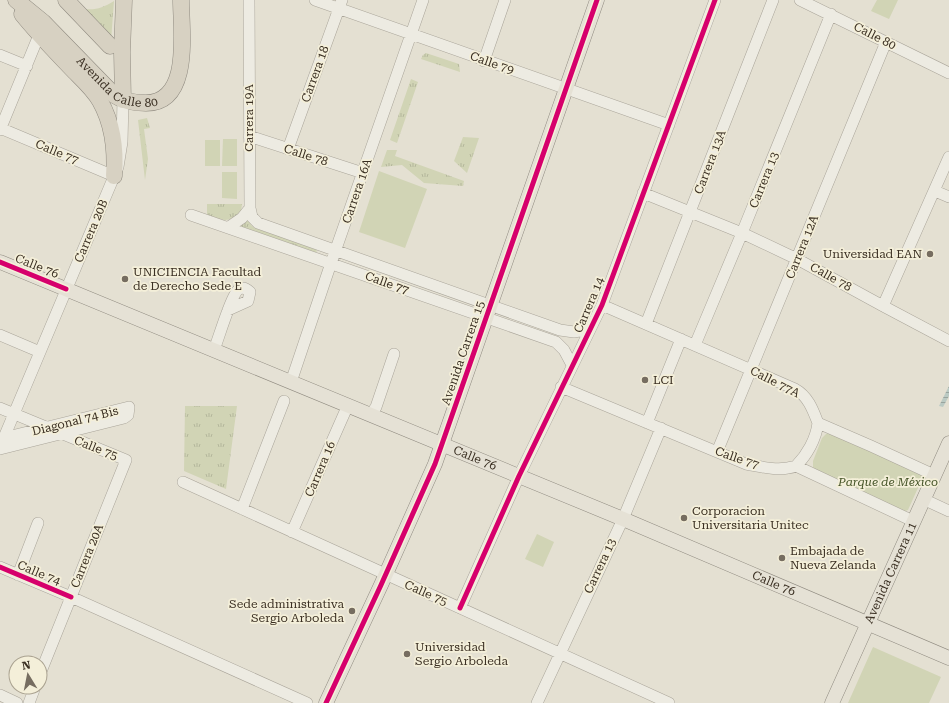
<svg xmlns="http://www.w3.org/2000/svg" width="949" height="703" font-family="'Roboto Serif',serif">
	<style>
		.grass { fill: url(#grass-tufts) }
		.park { fill: #d1d4b5 }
		.water { fill: url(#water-rules) }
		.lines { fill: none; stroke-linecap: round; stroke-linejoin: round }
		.minor-casing { stroke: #aaa59a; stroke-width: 12 }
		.major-casing { stroke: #908b81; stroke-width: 15 }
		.highway-casing { stroke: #908b81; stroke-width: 17 }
		.minor { stroke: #edebe2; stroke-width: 11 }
		.major { stroke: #e5e1d5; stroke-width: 14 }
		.highway { stroke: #d7d1c2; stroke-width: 16 }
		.cycleway-casing { stroke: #f4efd9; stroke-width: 8 }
		.cycleway { stroke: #d6006c; stroke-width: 5 }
		.poi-dot { fill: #766d60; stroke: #f4efd9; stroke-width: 1.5 }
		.labels { text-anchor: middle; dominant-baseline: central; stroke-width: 3.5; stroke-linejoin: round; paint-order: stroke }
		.street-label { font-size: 12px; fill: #3a2f22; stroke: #f4efd9 }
		.poi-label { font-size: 12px; fill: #3a2f22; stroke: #f4efd9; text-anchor: start }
		.park-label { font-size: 12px; font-style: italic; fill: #465529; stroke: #f4efd9 }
	</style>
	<defs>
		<pattern id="grass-tufts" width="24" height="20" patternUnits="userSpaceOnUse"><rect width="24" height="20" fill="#d1d4b5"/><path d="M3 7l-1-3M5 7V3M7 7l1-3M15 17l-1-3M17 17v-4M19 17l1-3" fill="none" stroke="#b4b69b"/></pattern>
		<pattern id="water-rules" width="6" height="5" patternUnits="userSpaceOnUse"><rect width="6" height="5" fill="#bbcac3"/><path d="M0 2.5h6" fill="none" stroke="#99a49e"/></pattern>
	</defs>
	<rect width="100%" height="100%" fill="#e4e0d2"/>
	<path class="grass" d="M114,1l-3,40 -32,-33c14,3 22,1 35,-7z
		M426,53l33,11 1,8 -39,-13 2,-4z
		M411,79l7,3 -21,61 -7,-3z
		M147,118l3,10 -6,1 4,30 -3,21 -7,-60z
		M463,137l16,1 -12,35 -13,-12z
		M387,150h10l-2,6 69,25 -1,5 -39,-3 -22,-18 -21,2z
		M207,204h35l-1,7c-12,13 -18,9 -34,5z
		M248,217l3,8 4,3 62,21 -1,5 -79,-27z
		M185,406h52l-11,83 -42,-18z"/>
	<path class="park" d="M877,0h21l-9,19 -18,-8z
		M223,139h14v27h-15z
		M205,140h15v26h-15z
		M379,171l48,18 -22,59 -46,-16z
		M222,172h15v27l-15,-1z
		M830,433l91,41 1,5 -14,31 -5,2 -88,-43 -2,-2v-6l9,-23 4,-4z
		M537,534l17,8 -11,25 -18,-8z
		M873,647l68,30 -12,26h-81z"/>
	<path class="water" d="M949,386v10l-6,11 -4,-1z"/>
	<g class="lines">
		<g class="minor-casing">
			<path id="minor" d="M315,0l354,125
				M800,0l149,73
				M0,55l27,11
				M484,61l21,-61
				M0,128l114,48
				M0,130l39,-95
				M249,136l114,37
				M288,149l54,-149
				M935,191l14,6
				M643,193l99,40 55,26 86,47 66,35
				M250,208l2,9 6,6 302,107 14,2 16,-3
				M191,215l365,127 8,8 8,15
				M229,227l13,-9 8,-10 -1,-208
				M602,305l193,84c13,7 18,21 23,34l53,23 63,29
				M883,306l66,-149
				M646,324l127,-324
				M0,335l40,17
				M695,345l47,-112 89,-219
				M214,350c4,-10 18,-57 25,-61 4,-2 8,0 11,3l-2,9 -20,9
				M291,382l38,-113 94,-269
				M561,387l185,77c17,3 33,8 50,2l117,55
				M0,408l126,52 -86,214
				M371,414l5,-7 18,-53
				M647,423l34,-84
				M0,439l129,-32 -1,8 -4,3 -124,31
				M0,447l118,-280 4,-25 1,-42
				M717,452l169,-410
				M796,466c11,-11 20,-27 22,-43
				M183,482l486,221
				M923,499l26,12
				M242,509l42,-108
				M292,532l56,-127
				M0,567l71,30 236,106
				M18,575l20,-52
				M460,608l59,-132 83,-171 113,-305
				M0,695l17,8
				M29,703l6,-16
				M537,703l86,-184 38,-91"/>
		</g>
		<g class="major-casing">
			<g id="major">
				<path id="s1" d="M0,262l623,257 326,139"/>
				<path d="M326,703l55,-118 54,-121 162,-464"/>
				<path id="s2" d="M832,703l117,-260"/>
			</g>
		</g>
		<g class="highway-casing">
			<g id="highway">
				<path id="s3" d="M16,0l27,22 71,73c9,6 21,8 32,8 46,0 35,-73 35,-103"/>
				<path d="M66,0l44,46"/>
				<path d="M22,14c16,20 34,38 52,57 9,9 20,19 26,30 13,23 16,49 14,75"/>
				<path d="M123,100l-1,-48 2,-52"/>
			</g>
		</g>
		<use href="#minor" class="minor"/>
		<use href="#major" class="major"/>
		<use href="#highway" class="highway"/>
		<g class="cycleway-casing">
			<path id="cycleway" d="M0,262l66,27
				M0,567l71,30
				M460,608l59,-132 83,-171 113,-305
				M326,703l55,-118 54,-121 162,-464"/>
		</g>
		<use href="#cycleway" class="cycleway"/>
	</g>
	<g class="poi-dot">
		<circle cx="930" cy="254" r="4"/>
		<circle cx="125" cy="279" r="4"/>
		<circle cx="645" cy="380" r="4"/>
		<circle cx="684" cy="518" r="4"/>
		<circle cx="782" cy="558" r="4"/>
		<circle cx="352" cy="611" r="4"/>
		<circle cx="407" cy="654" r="4"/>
	</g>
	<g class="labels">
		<g class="street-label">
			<text transform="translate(875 36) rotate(27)">Calle 80</text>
			<text transform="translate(492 63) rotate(19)">Calle 79</text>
			<text transform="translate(315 74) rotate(-70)">Carrera 18</text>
			<text stroke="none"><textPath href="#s3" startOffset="134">Avenida Calle 80</textPath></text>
			<text transform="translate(249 118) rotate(-90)">Carrera 19A</text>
			<text transform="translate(57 152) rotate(23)">Calle 77</text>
			<text transform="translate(306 155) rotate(18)">Calle 78</text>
			<text transform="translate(710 162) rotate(-69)">Carrera 13A</text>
			<text transform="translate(764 180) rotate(-68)">Carrera 13</text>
			<text transform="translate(357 191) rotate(-71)">Carrera 16A</text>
			<text transform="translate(91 231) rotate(-67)">Carrera 20B</text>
			<text transform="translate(802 247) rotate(-68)">Carrera 12A</text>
			<text transform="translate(37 266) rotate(22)">Calle 76</text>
			<text transform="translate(831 277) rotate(29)">Calle 78</text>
			<text transform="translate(387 283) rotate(20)">Calle 77</text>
			<text transform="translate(589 305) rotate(-67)">Carrera 14</text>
			<text transform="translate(463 353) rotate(-71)">Avenida Carrera 15</text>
			<text transform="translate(775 382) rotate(27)">Calle 77A</text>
			<text transform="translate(75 421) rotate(-14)">Diagonal 74 Bis</text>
			<text transform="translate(96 448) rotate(22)">Calle 75</text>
			<text stroke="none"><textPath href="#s1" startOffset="514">Calle 76</textPath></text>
			<text transform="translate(737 458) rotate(19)">Calle 77</text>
			<text transform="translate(320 469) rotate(-67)">Carrera 16</text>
			<text transform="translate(87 556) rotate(-68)">Carrera 20A</text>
			<text transform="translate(600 566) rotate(-65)">Carrera 13</text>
			<text transform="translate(39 573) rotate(23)">Calle 74</text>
			<text stroke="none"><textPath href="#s2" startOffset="143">Avenida Carrera 11</textPath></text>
			<text stroke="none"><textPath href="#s1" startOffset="838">Calle 76</textPath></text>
			<text transform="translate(426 593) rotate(24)">Calle 75</text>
		</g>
		<g class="poi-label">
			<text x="922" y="254" text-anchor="end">Universidad EAN</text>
			<text x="133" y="272">UNICIENCIA Facultad<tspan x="133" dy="14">de Derecho Sede E</tspan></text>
			<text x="653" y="380">LCI</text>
			<text x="692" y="511">Corporacion<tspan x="692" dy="14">Universitaria Unitec</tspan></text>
			<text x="790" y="551">Embajada de<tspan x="790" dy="14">Nueva Zelanda</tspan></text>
			<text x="344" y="604" text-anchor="end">Sede administrativa<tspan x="344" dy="14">Sergio Arboleda</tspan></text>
			<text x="415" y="647">Universidad<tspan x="415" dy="14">Sergio Arboleda</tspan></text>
		</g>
		<g class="park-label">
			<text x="888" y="482">Parque de México</text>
		</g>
	</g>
	<g transform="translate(28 675) rotate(350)"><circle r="19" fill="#f4efd9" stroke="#aaa290"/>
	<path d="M0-3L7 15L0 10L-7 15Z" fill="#766d60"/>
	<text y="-6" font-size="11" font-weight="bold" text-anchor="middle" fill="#3a2f22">N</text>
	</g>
</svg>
